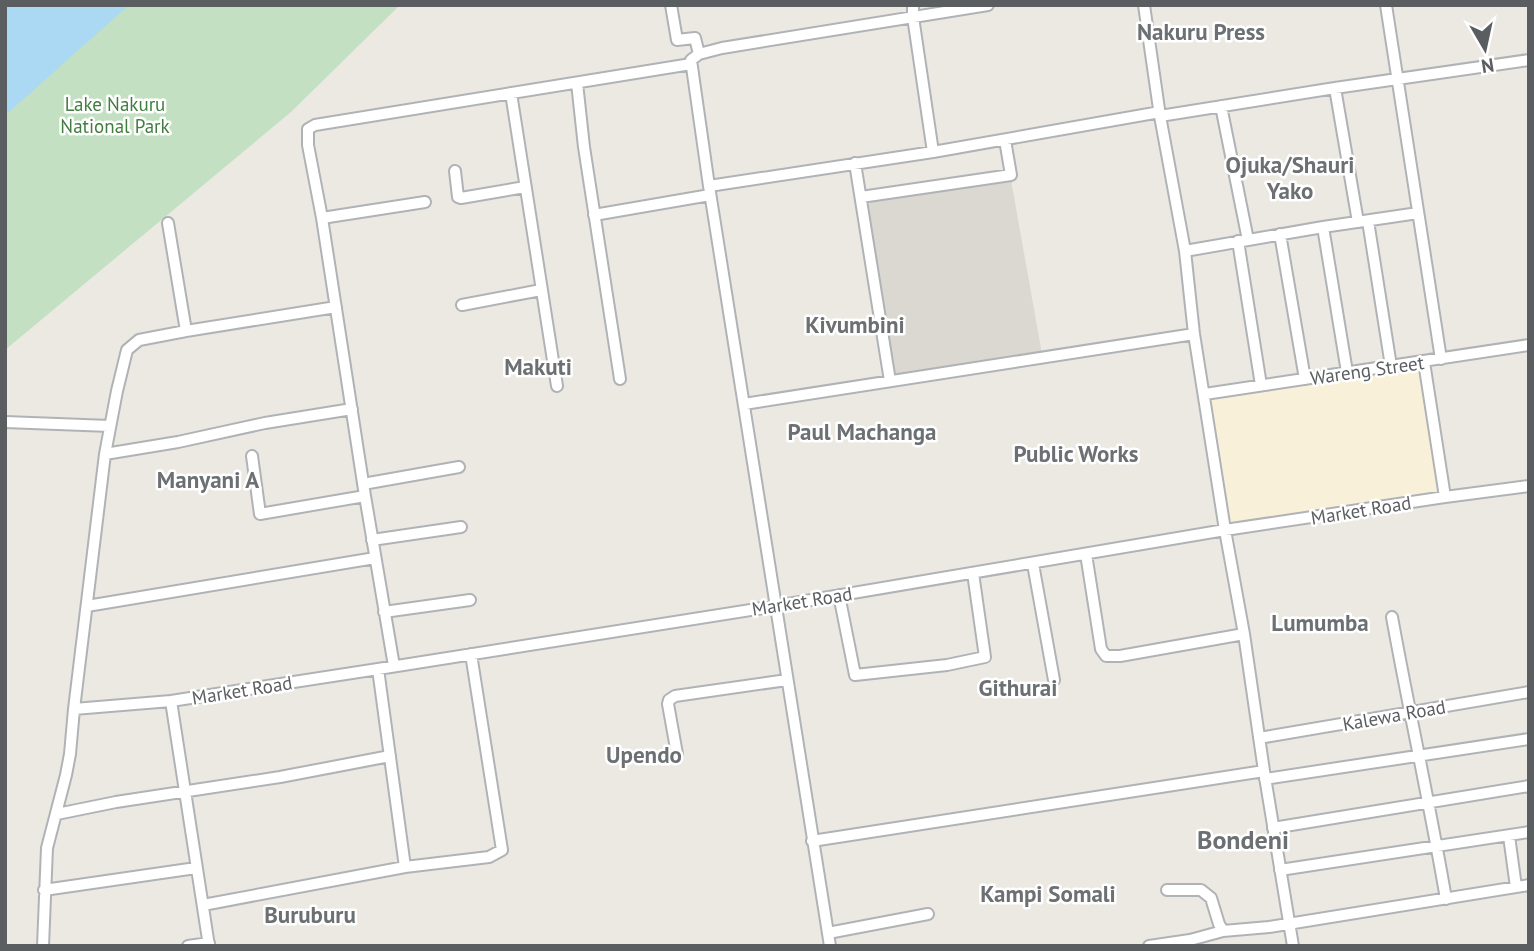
<svg xmlns="http://www.w3.org/2000/svg" width="1534" height="951" font-family="'PT Sans',sans-serif">
	<style>
		.commercial { fill: #f9f0da }
		.education { fill: #dbd8d1 }
		.green { fill: #c4e0c2 }
		.water { fill: #abd9f4 }
		.lines { fill: none; stroke-linecap: round; stroke-linejoin: round }
		.minor-casing { stroke: #b0b3b6; stroke-width: 14 }
		.minor { stroke: #fff; stroke-width: 10 }
		.labels { text-anchor: middle; dominant-baseline: central; stroke-width: 5; stroke-linejoin: round; paint-order: stroke }
		.park-label { font-size: 19px; fill: #407d3f; stroke: #fff }
		.street-label { font-size: 19px; fill: #5b5e61; stroke: #fff }
		.quarter-label { font-size: 23px; font-weight: bold; fill: #6c7073; stroke: #fff }
		.district-label { font-size: 26px; font-weight: bold; fill: #6c7073; stroke: #fff }
	</style>
	<rect width="100%" height="100%" fill="#ece9e3"/>
	<path class="commercial" d="M1420,369l17,122 -211,34 -18,-128z"/>
	<path class="education" d="M1011,180l31,174 -148,23 -29,-178z"/>
	<path class="green" d="M5,5h395l-109,107 -286,238z"/>
	<path class="water" d="M5,5h124l-120,107 -4,-1z"/>
	<g class="lines">
		<g class="minor-casing">
			<path id="minor" d="M671,5l6,35 18,-2 4,16
				M913,5v12l20,135
				M1144,5l16,111 25,135 9,83 31,196 19,104 20,137 29,175
				M1386,5l55,354
				M577,83l7,64 36,232
				M1335,88l23,134
				M511,93l46,293
				M1221,106l27,134
				M1160,116l175,-28 194,-28
				M855,163l35,218
				M455,171l3,26 3,1 64,-11
				M709,186l224,-34 227,-40
				M861,197l150,-22 -6,-35
				M594,215l116,-20
				M322,218l103,-16
				M1368,221l23,145
				M168,223l18,108
				M1323,227l24,145
				M1280,234l25,145
				M1238,241l23,144
				M1185,251l138,-24 95,-14
				M462,305l79,-15
				M1424,362l21,135
				M1205,394l324,-49
				M744,404l450,-70
				M5,422l105,4
				M105,454l73,-12 87,-19 87,-14
				M252,456l8,58 105,-18
				M363,484l96,-17
				M372,540l89,-13
				M1086,554l15,95 5,7h14l124,-22
				M1033,564l21,116
				M839,595l16,80 92,-10 38,-8 -12,-84
				M87,606l288,-48
				M384,612l86,-12
				M1392,617c17,94 38,188 54,282
				M394,666l-29,-170 -43,-278 -14,-73v-16l7,-4 376,-61
				M378,669l27,198
				M171,701l38,245
				M74,709l97,-8 207,-32 398,-63 449,-76 220,-33 84,-11
				M1259,738l270,-46
				M677,754l-9,-50 1,-4 6,-4 112,-16
				M1265,779l264,-40
				M57,814l59,-12 164,-25 110,-21
				M1273,828l256,-42
				M1509,836l7,51
				M812,841l452,-70
				M1280,870l249,-38
				M44,890l152,-22
				M1167,890h34l10,8 8,26 4,7 46,-4 260,-42
				M203,905l202,-38 84,-10 13,-7 -31,-196
				M828,933l100,-19
				M43,946l4,-98 19,-73 4,-21 4,-45 31,-255 12,-63 10,-41 12,-10 47,-9 150,-24
				M188,946l21,-3
				M830,946l-121,-760 -18,-126 8,-6 23,-6 266,-43
				M1149,946l41,-6 33,-9"/>
		</g>
		<use href="#minor" class="minor"/>
	</g>
	<g class="labels">
		<g class="park-label">
			<text x="115" y="104">Lake Nakuru<tspan x="115" dy="22">National Park</tspan></text>
		</g>
		<g class="street-label">
			<text transform="translate(1367 370) rotate(-8)">Wareng Street</text>
			<text transform="translate(1361 510) rotate(-9)">Market Road</text>
			<text transform="translate(802 601) rotate(-9)">Market Road</text>
			<text transform="translate(242 690) rotate(-9)">Market Road</text>
			<text transform="translate(1394 715) rotate(-10)">Kalewa Road</text>
		</g>
		<g class="quarter-label">
			<text x="1201" y="31">Nakuru Press</text>
			<text x="1290" y="164">Ojuka/Shauri<tspan x="1290" dy="26">Yako</tspan></text>
			<text x="855" y="324">Kivumbini</text>
			<text x="538" y="366">Makuti</text>
			<text x="862" y="431">Paul Machanga</text>
			<text x="1076" y="453">Public Works</text>
			<text x="208" y="479">Manyani A</text>
			<text x="1320" y="622">Lumumba</text>
			<text x="1018" y="687">Githurai</text>
			<text x="644" y="754">Upendo</text>
			<text x="1048" y="893">Kampi Somali</text>
			<text x="310" y="914">Buruburu</text>
		</g>
		<g class="district-label">
			<text x="1243" y="839">Bondeni</text>
		</g>
	</g>
	<rect width="1534" height="951" fill="none" stroke="#5b5e61" stroke-width="14"/>
	<g transform="translate(1485 49) rotate(171)" stroke="#ffffff" stroke-width="5" paint-order="stroke">
	<path d="M0-5L12 26L0 18L-12 26Z" fill="#5b5e61"/>
	<text y="-10" font-size="19" font-weight="bold" text-anchor="middle" fill="#5b5e61">N</text>
	</g>
</svg>
